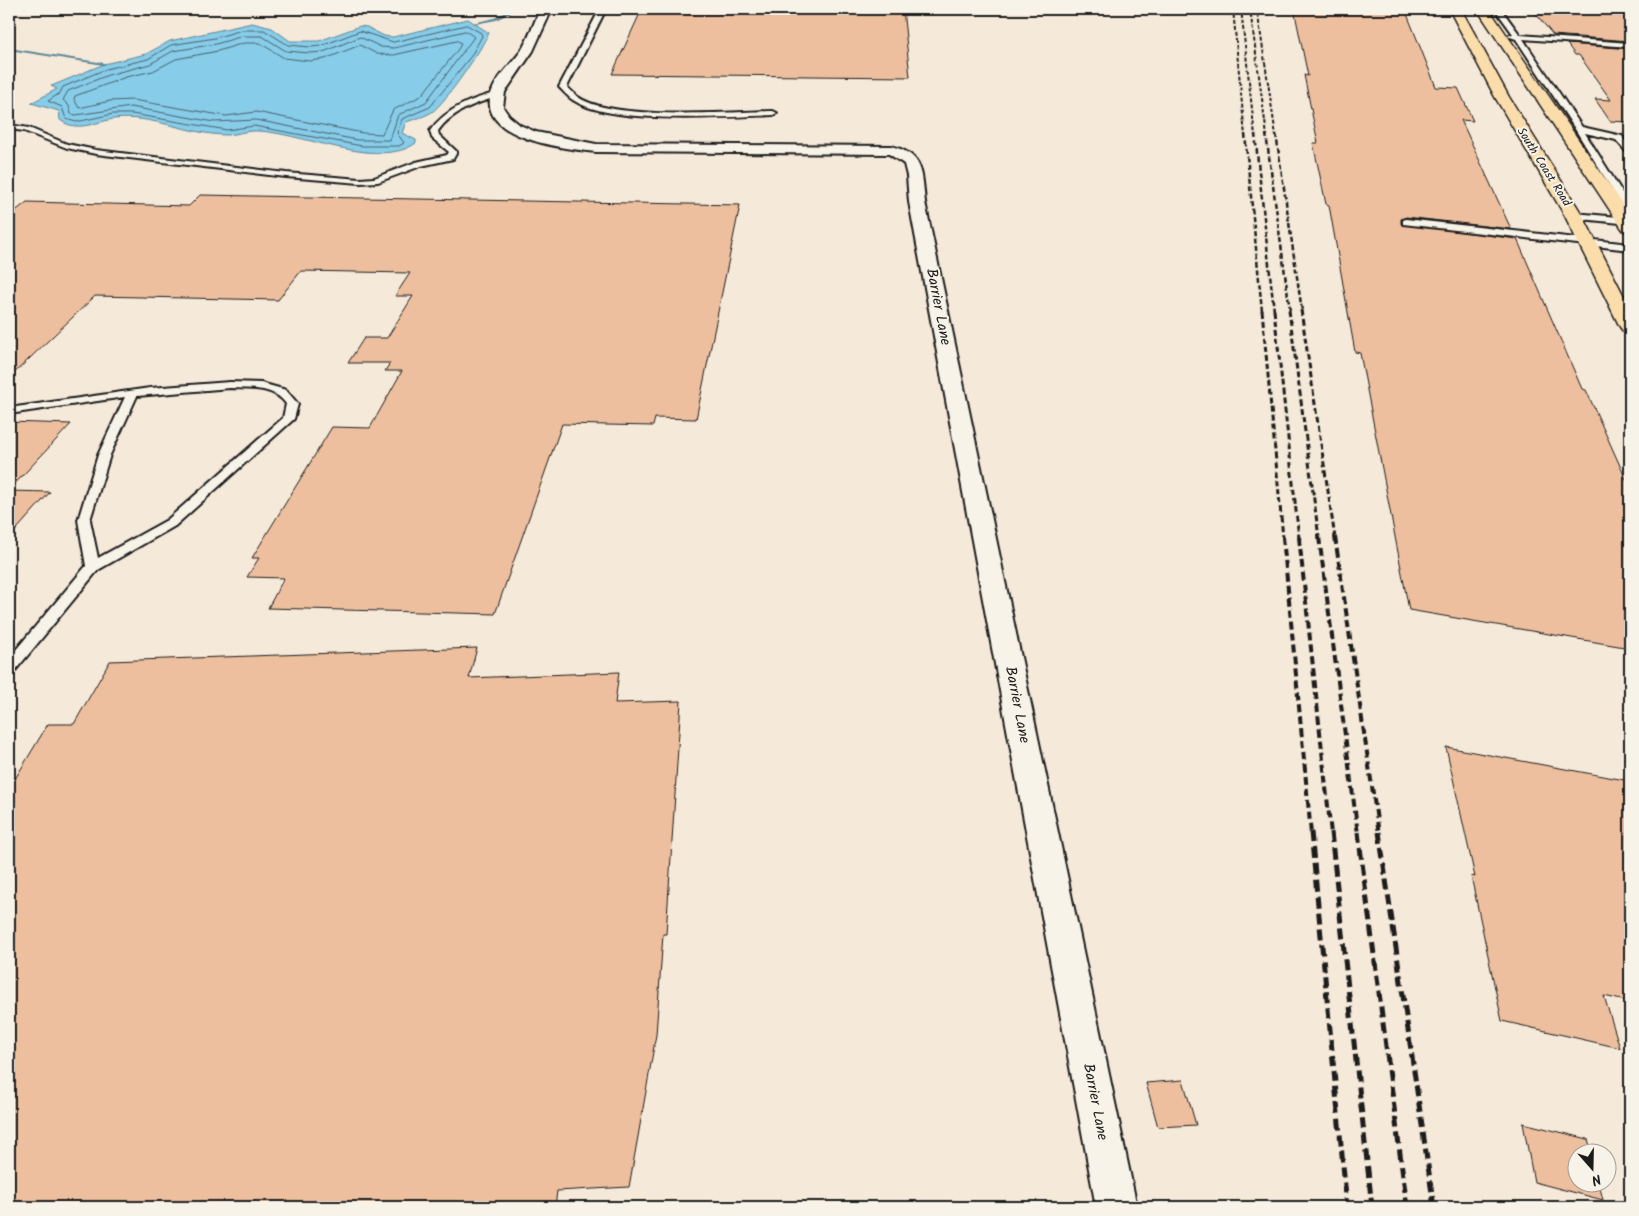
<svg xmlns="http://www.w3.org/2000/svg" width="1639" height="1216" font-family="Kalam,sans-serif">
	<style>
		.water { fill: #87cce8; stroke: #5c8696 }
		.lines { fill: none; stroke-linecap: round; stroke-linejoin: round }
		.shore { stroke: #47626e; stroke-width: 1 }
		.stream { fill: #5c8696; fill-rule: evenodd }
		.building { fill: #eebf9e; stroke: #1c1c1c }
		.lane-casing { stroke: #1c1c1c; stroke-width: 4 }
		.street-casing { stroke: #1c1c1c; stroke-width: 4 }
		.highway-casing { stroke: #1c1c1c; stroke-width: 3 }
		.lane { fill: #f7f3e8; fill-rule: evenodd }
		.street { fill: #f7f3e8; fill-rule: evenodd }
		.highway { fill: #fbddab; fill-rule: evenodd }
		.rail-far4 { stroke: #1c1c1c; stroke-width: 2; stroke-dasharray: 4 2; stroke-linecap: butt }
		.rail-far3 { stroke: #1c1c1c; stroke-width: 2.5; stroke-dasharray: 5 2.5; stroke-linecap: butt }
		.rail-far2 { stroke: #1c1c1c; stroke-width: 3; stroke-dasharray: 6 3; stroke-linecap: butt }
		.rail-far1 { stroke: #1c1c1c; stroke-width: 4; stroke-dasharray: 8 4; stroke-linecap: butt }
		.rail { stroke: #1c1c1c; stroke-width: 5; stroke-dasharray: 11 5; stroke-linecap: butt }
		.labels { text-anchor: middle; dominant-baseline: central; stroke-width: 4; stroke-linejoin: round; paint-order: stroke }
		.far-street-label { font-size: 12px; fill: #1c1c1c; stroke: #f7f3e8 }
		.street-label { font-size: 15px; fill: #1c1c1c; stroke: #f7f3e8 }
	</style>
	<rect width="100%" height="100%" fill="#f5e9d9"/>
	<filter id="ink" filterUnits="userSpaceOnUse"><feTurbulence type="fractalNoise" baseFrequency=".02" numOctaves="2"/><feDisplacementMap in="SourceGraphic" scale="10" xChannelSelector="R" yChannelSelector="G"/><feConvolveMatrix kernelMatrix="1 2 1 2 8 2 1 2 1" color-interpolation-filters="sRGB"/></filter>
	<g filter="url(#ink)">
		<path class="water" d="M468,19l21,14c-8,17 -42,68 -57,79 -8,5 -17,7 -26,10l-4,11 14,7v3c-38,28 -119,-13 -163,-12 -9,0 -18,4 -26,4 -38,0 -76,-21 -113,-16 -19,3 -37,14 -54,1l-1,-9 -28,-8 26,-14 -6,-3 3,-1 50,-21 42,-10 24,-13 82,-18 20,5 18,13h29l41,-15 7,1 17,9 9,1z"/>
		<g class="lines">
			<path class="shore" d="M467,25l14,8 1,3 -11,20 -41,51 -28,12 -5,14 7,10 -5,3h-37l-108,-20 -27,4 -95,-16h-19l-37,8 -10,-3 -4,-12 -14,-6 12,-8 3,-6 43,-18 42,-10 23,-14 44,-7 27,-8h22l24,15 22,2 11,-1 39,-15 33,11z
				M466,31l8,6 -48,65 -28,13 -8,25h-33l-101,-20 -42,2 -83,-15 -55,8 -5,-1 -2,-8 -6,-6 5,-9 40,-16 42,-11 23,-13 43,-7 27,-8h19l24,15 24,2 13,-1 37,-15 21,10 13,1z
				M458,41l3,2 -2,5 -38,48 -28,14 -11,24 -19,-1 -107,-21 -30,4 -93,-16 -23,1 -31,7 -5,-9 1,-3 51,-19 27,-6 23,-12 42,-8 26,-8h16l24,15 26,3 15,-2 35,-14 17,9 16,1z"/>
			<path class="stream" d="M513,9h5l-22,11 -21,4 -2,-1 21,-5z
				M9,48l95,15 2,1 -2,1 -95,-15z"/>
		</g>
		<path class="building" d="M642,9h261l7,68 -298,-3z
			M1294,9h111l31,78 22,1 15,33 -12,-1 50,109 -105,-12 -5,2v5l116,15 65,150 4,1 44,98v160l-221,-38 -49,-257 -5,-1 -26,-147 -3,-1 -13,-61h5l-14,-68 4,1z
			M1532,9h54l44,5v27l-77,-6z
			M1567,44l63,5v78l-3,-5 -17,-1 -15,-22 16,1 -32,-45h-4z
			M200,195l540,10 -44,214 -41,-1 -2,8 -91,-2 -67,190 -227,-6 16,-30 -37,-1 12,-19h-7l80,-131 38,1 32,-57h-17l5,-8h-42l16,-25h23l26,-42h-18l15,-23 -109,-2 -23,29 -183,-4 -86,82v-162l18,-14 162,4z
			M9,422l62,2 -62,66z
			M9,491l41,1 -41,46z
			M477,648l-8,30 150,-6 -4,31 66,-2 -15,233h-3l-7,101 -27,152 -72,4 -2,16h-546v-418l39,-65h26l36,-63z
			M1446,747l184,34v221l-26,-6 16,52 -118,-27 -31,-145 4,1z
			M1183,1080l13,45 -38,2 -12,-44z
			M1523,1123l65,16 4,15h-16v30h23l4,16 -69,-18z"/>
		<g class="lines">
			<g class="lane-casing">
				<path id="lane" d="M600,9h6l-39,78c3,3 7,7 11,10 34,24 152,15 195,14l4,2 -4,2c-46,2 -163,10 -200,-15 -5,-3 -10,-9 -14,-13z
					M1495,9h6l19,26 110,8v4l-107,-8 59,88 40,9 8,13v7l-14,-16 -31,-7 45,72v10l-4,-3 -51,-83 -59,-90 -9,-3 6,-2z
					M1613,9h17v3z
					M498,92l3,4c-23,6 -49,15 -63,35l1,4 18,17 -4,7 -32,7 -43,16 -18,1 -74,-6 -190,-23 -29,-6 -43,-17 -15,-2v-4l20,3 38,16 29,6 190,23 74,6 14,-1 42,-16 31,-7 2,-3 -17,-14 -2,-7c16,-23 42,-32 68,-39z
					M1574,213l56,5v6l-59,-6v-4z
					M1406,219l224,25v6l-227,-26v-4z
					M230,382l31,1 25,7 12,14 -4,15 -119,107 -77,44 -84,102 -5,2v-16l77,-92 -8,-46 20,-65 27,-58 -116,17v-6l141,-20zM230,388c19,1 44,-2 56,16l-3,14 -116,102 -69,38 -8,-38 20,-65 27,-59z"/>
			</g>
			<g class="street-casing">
				<path id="street" d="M540,9h12l-19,42 -28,41 -2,15 6,9 11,9 16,7 60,12 295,2c33,8 31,27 34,56l212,1005h-41l-187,-1005 -2,-26 -3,-12 -15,-10 -293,-2c-29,-3 -122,-13 -104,-61 6,-16 20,-27 29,-40 8,-13 13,-28 19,-42z"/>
			</g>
			<g class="highway-casing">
				<path id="highway" d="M1449,9h12l48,88 74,119 47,92v25l-7,-2 -3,-4 -55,-111 -70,-119z
					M1477,9h12l141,206v17l-6,-1 -3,-4z"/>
			</g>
			<use href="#lane" class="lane"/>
			<use href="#street" class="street"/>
			<use href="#highway" class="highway"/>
			<path class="rail-far4" d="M1233,9l12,127
				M1241,9l14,127
				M1250,9l17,127
				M1257,9l19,127"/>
			<path class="rail-far3" d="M1245,134l17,177
				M1255,134l19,177
				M1266,134l24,177
				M1276,134l26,177"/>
			<path class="rail-far2" d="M1262,310l21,228
				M1274,310l25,228
				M1289,310l30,228
				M1301,310l34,228"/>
			<path class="rail-far1" d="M1283,537l28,297
				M1299,537l32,297
				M1319,537l39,297
				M1335,537l44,297"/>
			<path class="rail" d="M1311,832l36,375
				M1331,832l41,375
				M1358,832l49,375
				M1379,832l55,375"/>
		</g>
	</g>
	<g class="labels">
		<g class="far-street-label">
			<text transform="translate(1544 167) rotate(58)">South Coast Road</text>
		</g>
		<g class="street-label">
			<text transform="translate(938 307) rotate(79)">Barrier Lane</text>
			<text transform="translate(1017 705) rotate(79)">Barrier Lane</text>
			<text transform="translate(1095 1102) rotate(79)">Barrier Lane</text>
		</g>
	</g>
	<rect width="1639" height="1216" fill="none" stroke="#f7f3e8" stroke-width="30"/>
	<rect x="15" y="15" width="1609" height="1186" fill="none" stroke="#1c1c1c" stroke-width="2" filter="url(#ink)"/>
	<g transform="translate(1592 1168) rotate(160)"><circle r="24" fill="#f7f3e8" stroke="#9f9d96"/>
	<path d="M0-4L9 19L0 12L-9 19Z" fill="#1c1c1c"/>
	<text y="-8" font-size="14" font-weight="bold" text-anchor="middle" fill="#1c1c1c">N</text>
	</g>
</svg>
